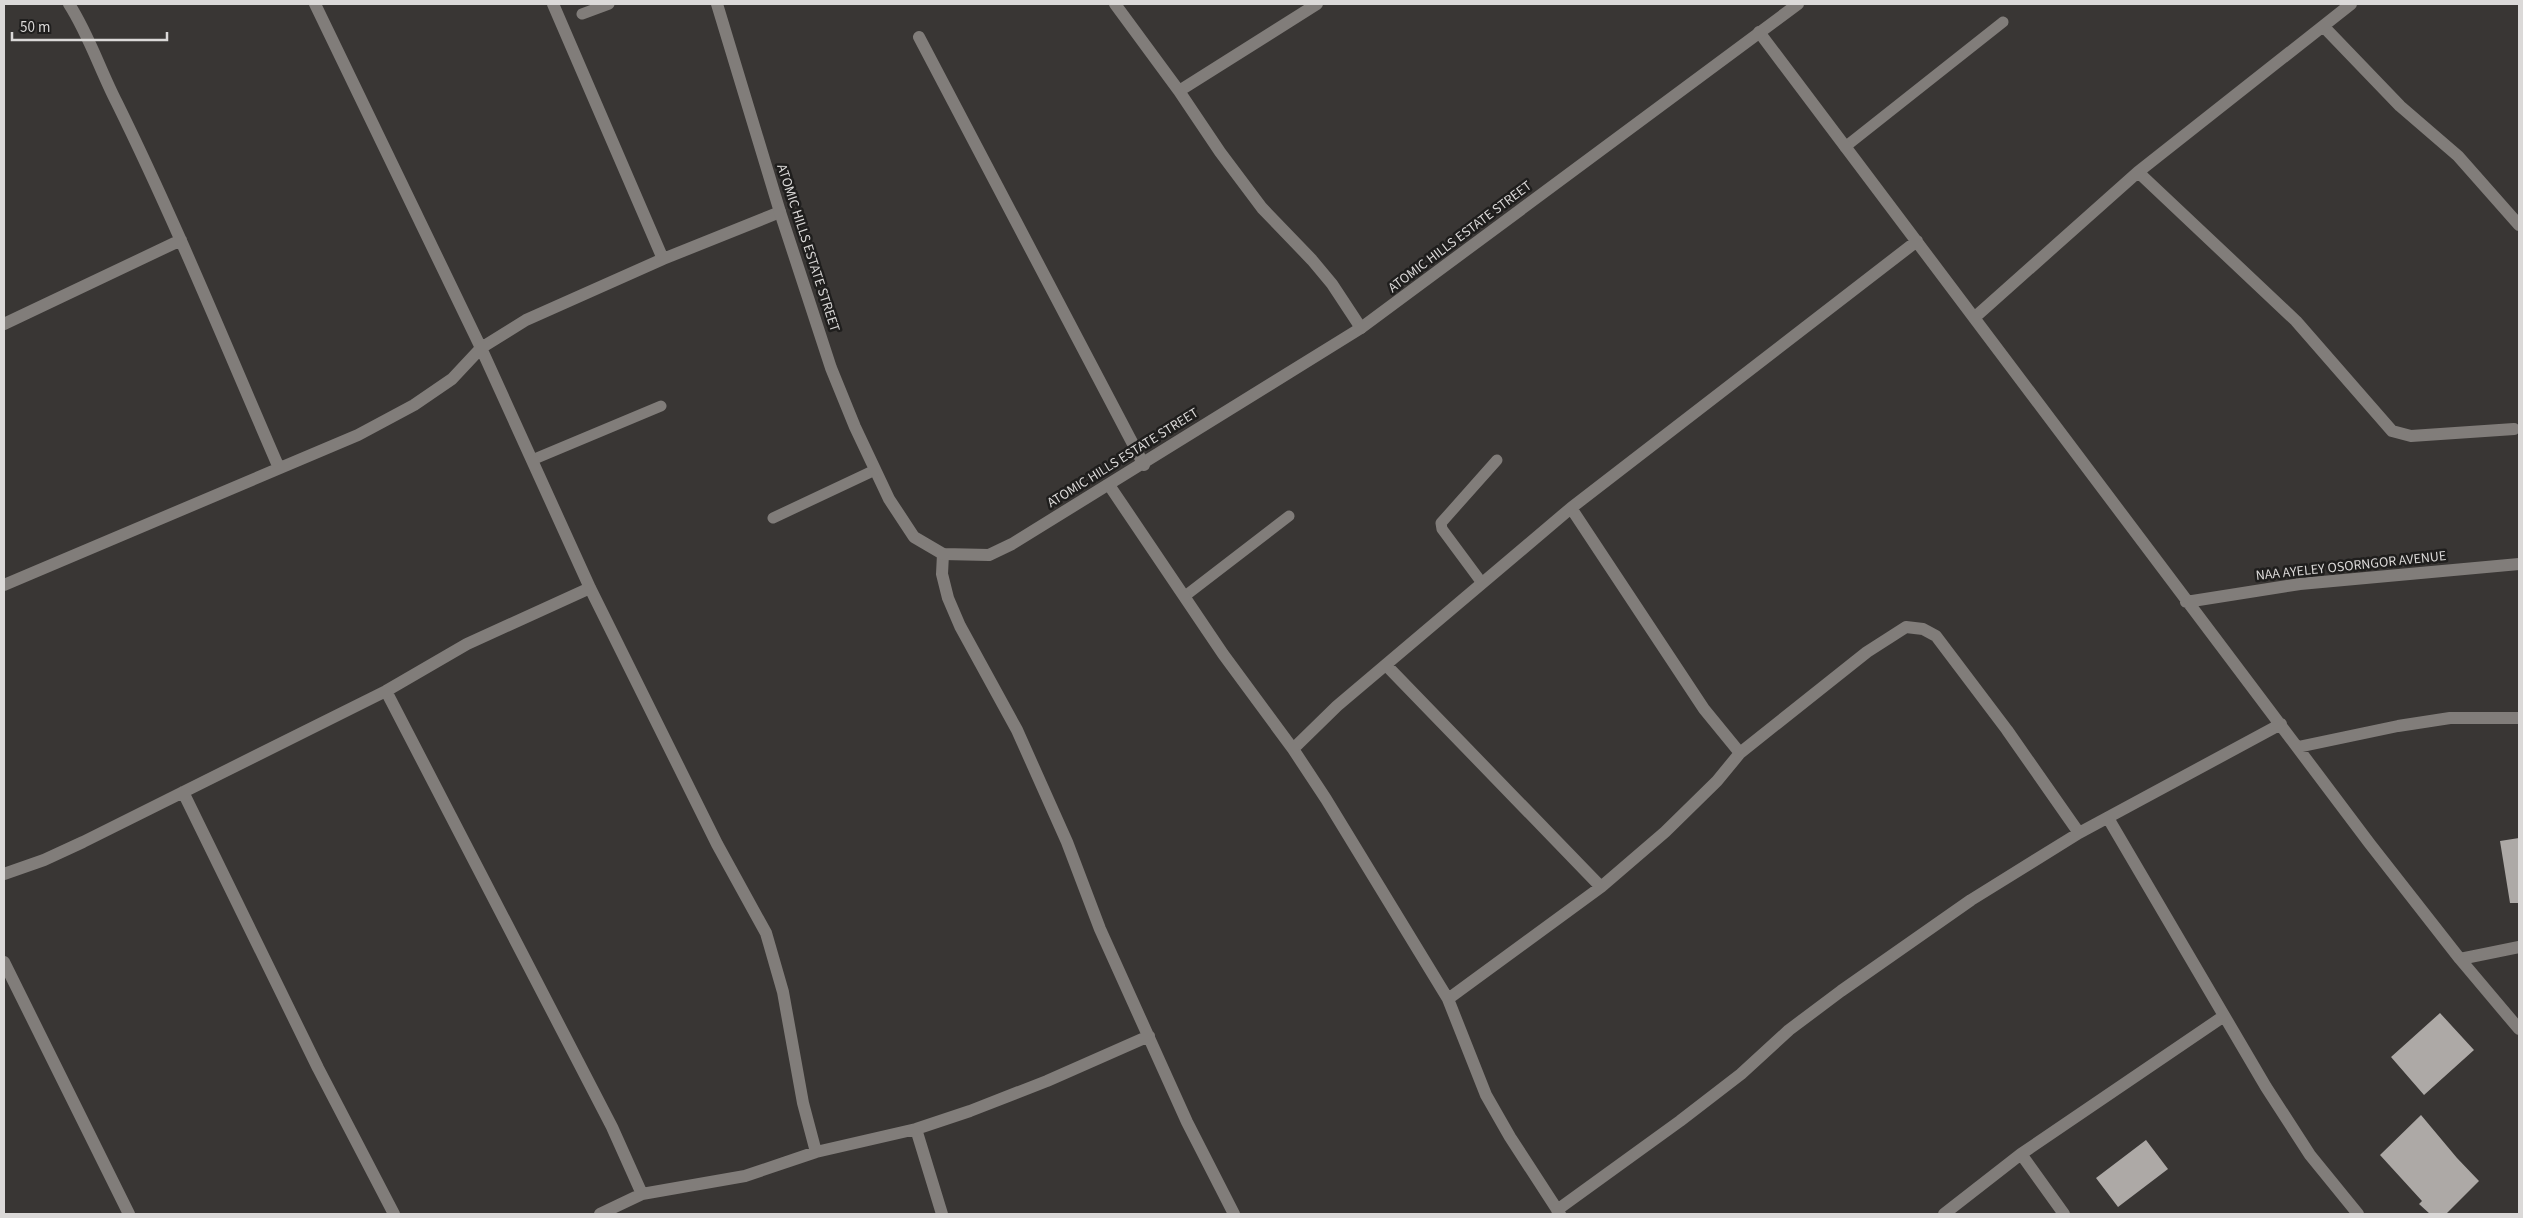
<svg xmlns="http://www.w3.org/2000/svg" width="2523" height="1218" font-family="'Source Sans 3',sans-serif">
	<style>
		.building { fill: #ada9a6 }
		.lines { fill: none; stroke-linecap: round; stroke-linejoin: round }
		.service { stroke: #817d7a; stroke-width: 11 }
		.minor { stroke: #817d7a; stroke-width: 12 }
		.tertiary { stroke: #817d7a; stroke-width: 12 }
		.labels { text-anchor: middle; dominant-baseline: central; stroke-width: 5; stroke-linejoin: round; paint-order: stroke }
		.street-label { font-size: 14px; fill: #dbd9d8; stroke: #1f1e1d }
	</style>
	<rect width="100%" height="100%" fill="#393634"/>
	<path class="building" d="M2519,838v65h-9l-10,-62z
		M2440,1013l34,37 -50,45 -33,-38z
		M2421,1115l36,43 22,23 -33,33h-16l-11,-10 3,-3 -42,-46z
		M2146,1140l22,29 -50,38 -22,-29z"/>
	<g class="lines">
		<path class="service" d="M582,14l27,-10
			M1845,147l158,-125
			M532,460l129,-54
			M773,518l102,-48
			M1482,583l-40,-54 -1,-6 56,-63
			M1185,596l104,-80"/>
		<path class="minor" d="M69,4c20,31 31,66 48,99 59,120 109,243 162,365
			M315,4l166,344 109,240 127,256 49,89 17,59 20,111 13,49
			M553,4l110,255
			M1115,4l64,87 41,61 42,56 50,52 20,24 29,44
			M2324,27l76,79 58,50 61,69
			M1759,32l611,812 90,115 59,70
			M919,37l225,428
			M1179,91l138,-87
			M2138,172l158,149 96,110 19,5 103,-7
			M1974,318l164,-146 213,-168
			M4,324l177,-84
			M1109,485l114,169 70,95 33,50 122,200 38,96 24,42 50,77
			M1571,508l133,201 36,44
			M943,554l-1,20 6,24 12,28 57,104 50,112 33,87 87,193 47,92
			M4,585l354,-150 56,-30 38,-26 29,-31 45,-28 137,-61 117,-47
			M2186,602l114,-18 219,-20
			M1386,665l215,222
			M386,691l226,436 30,67
			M2298,747l100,-21 52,-8h69
			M1293,749l44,-43 234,-198 346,-267
			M183,792l135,276 76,146
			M2108,818l158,269 44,68 48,59
			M4,874l40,-14 39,-18 303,-151 81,-47 123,-56
			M2460,959l59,-12
			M4,962l125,252
			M1448,999l153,-112 64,-55 52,-51 23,-28 127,-101 39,-25 17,2 13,7 71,94 72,103
			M916,1129l26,85
			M2021,1154l43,60
			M1557,1210l123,-89 61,-47 48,-44 52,-39 130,-91 108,-67 202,-109
			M600,1214l42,-20 103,-18 71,-24 100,-23 54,-18 77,-30 102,-45
			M1944,1214l77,-60 203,-138"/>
		<path class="tertiary" d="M717,4l63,208 51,156 24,59 34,72 25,38 29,17 46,1 23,-11 349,-216 437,-324"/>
	</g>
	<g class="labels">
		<g class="street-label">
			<text transform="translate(1460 237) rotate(-37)">ATOMIC HILLS ESTATE STREET</text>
			<text transform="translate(808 248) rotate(72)">ATOMIC HILLS ESTATE STREET</text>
			<text transform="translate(1123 458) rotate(-32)">ATOMIC HILLS ESTATE STREET</text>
			<text transform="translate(2351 566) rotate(-6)">NAA AYELEY OSORNGOR AVENUE</text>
		</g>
	</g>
	<rect width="2523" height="1218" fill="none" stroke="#dbd9d8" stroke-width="10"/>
	<path d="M12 32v8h155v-8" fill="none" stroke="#dbd9d8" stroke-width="2.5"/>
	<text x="20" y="32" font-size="15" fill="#dbd9d8" stroke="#1f1e1d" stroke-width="4" paint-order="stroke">50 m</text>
</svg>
